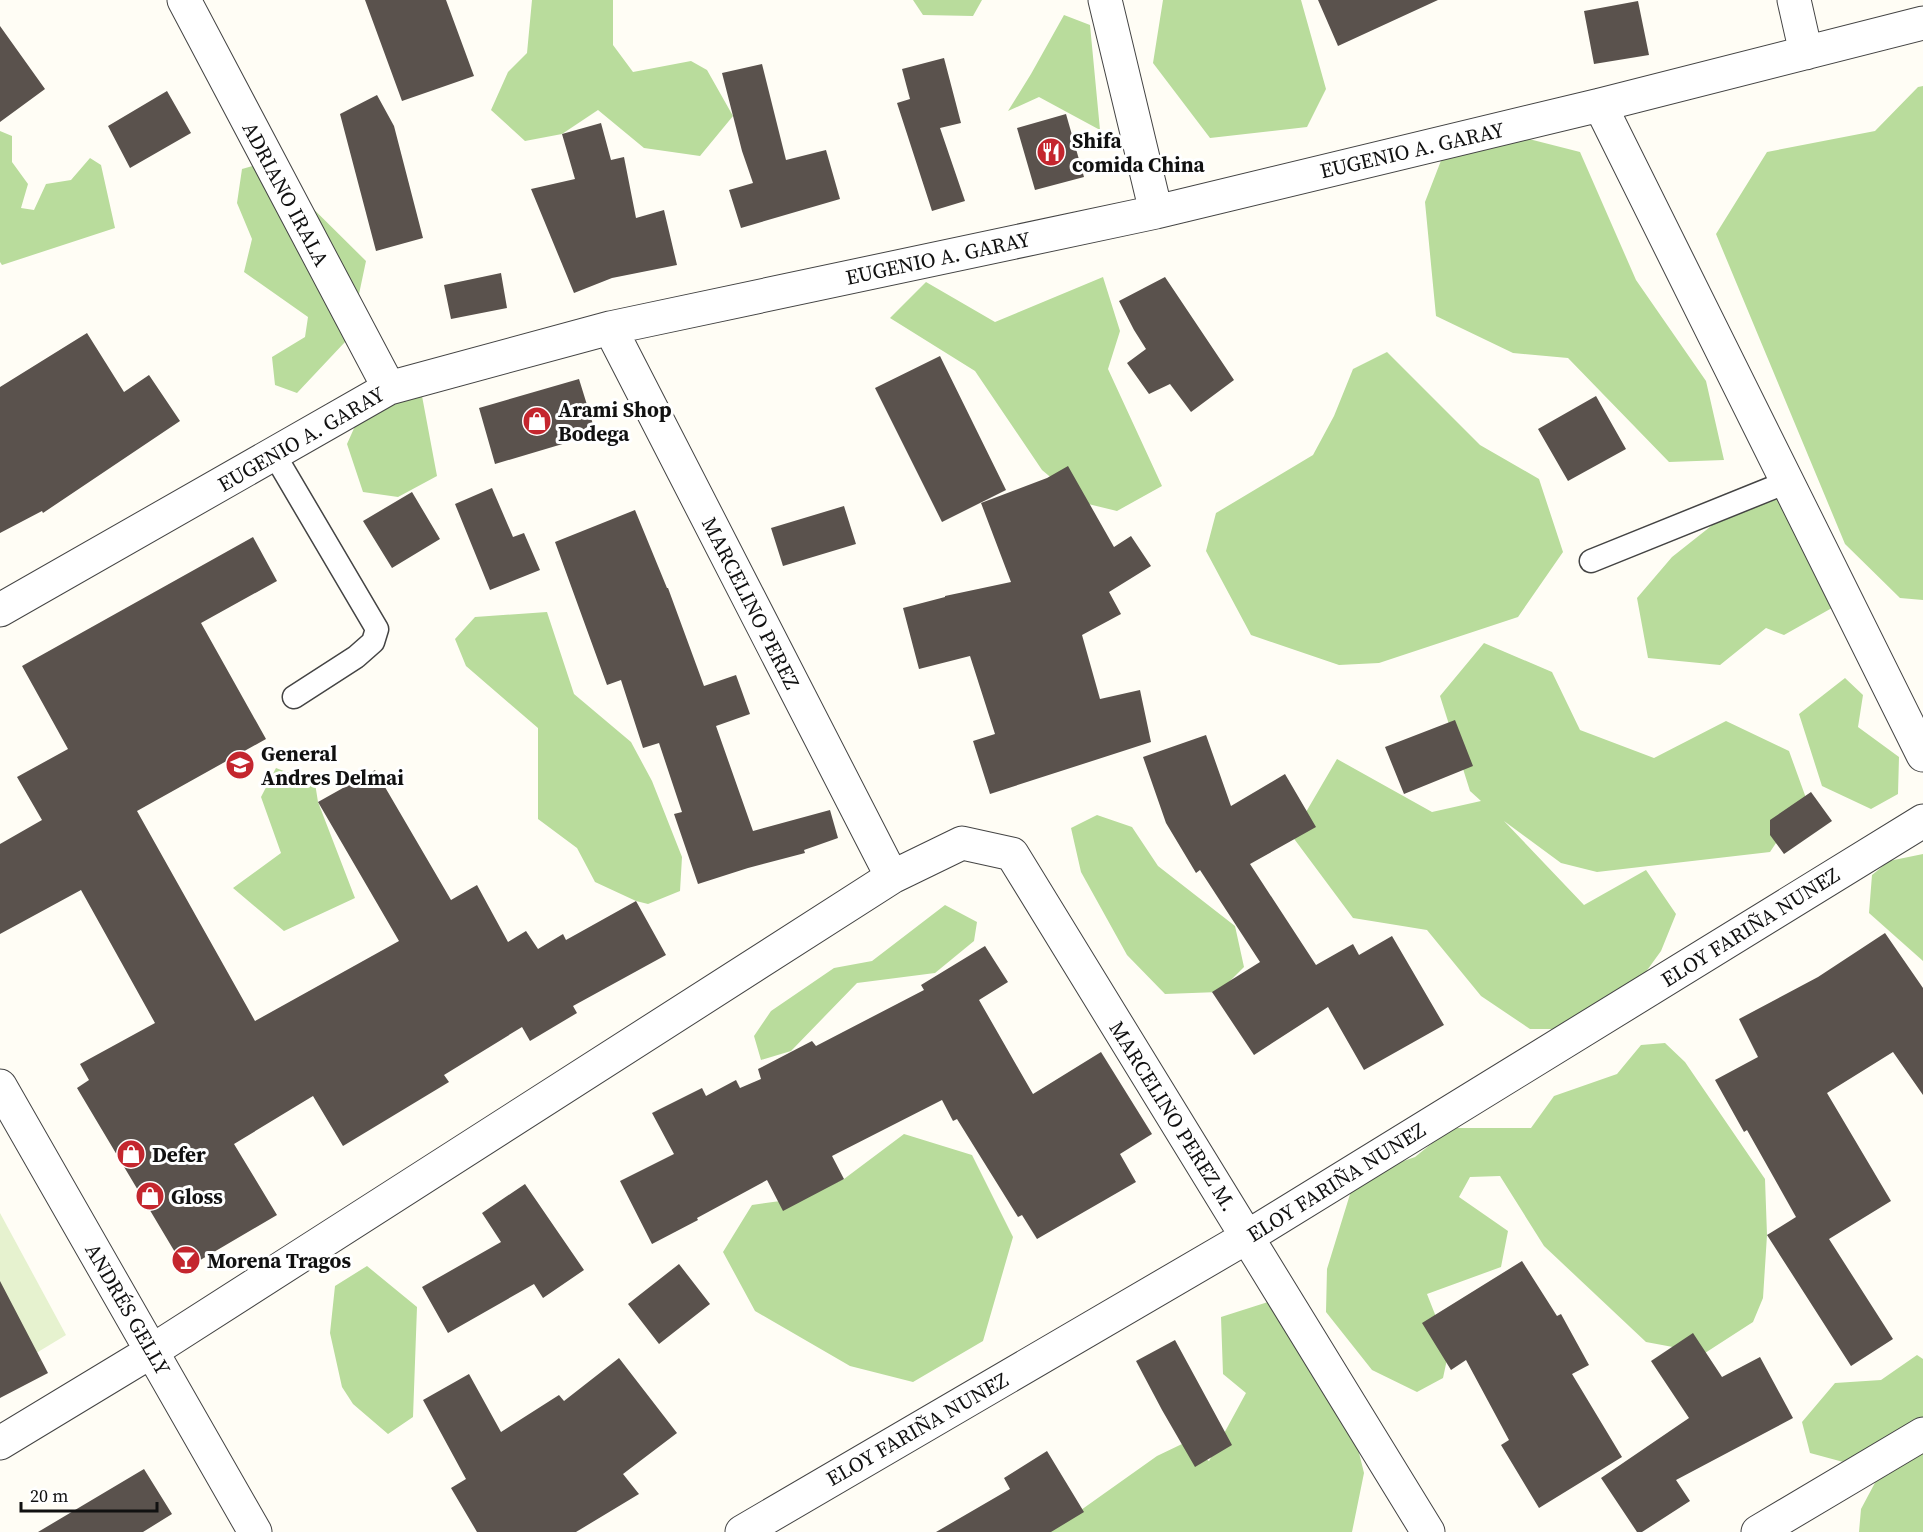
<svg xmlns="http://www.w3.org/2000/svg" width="1923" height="1532" font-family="'Source Serif 4',serif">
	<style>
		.forest { fill: #b9dc9c }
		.pitch { fill: #e6f2cf }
		.building { fill: #5a524d }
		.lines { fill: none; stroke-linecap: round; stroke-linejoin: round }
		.lane-casing { stroke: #444; stroke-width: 25 }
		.street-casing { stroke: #444; stroke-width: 35 }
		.lane { stroke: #fff; stroke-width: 22 }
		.street { stroke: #fff; stroke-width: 33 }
		.labels { text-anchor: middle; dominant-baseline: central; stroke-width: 6; stroke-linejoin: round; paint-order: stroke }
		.poi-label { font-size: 21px; font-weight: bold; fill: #111; stroke: #fff; text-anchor: start }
		.street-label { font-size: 21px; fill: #111; stroke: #fff }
	</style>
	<rect width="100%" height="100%" fill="#fffdf5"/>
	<path class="forest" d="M532,0h81v45l20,27 58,-11 16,9 26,46 -33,40 -56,-8 -46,-38 -36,24 -37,7 -34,-31 17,-38 19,-19z
		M913,0h69l-9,16 -50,-1z
		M1163,0h138l25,89 -19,38 -97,11 -57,-75z
		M1064,15l26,10 10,105 -61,-33 -31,14 23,-37z
		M1923,86v514l-23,-2 -55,-54 -129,-310 51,-82 108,-21 43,-44z
		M0,131l12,5v26l16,22 -7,24 13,2 12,-26 25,-4 19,-22 11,7 14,63 -113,37 -2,-3z
		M1513,135l67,17 56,128 70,101 18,79 -55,2 -101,-104 -55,-5 -77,-37 -11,-114 17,-44z
		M266,162l100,99 -15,71 -6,10 -48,51 -22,-8 -3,-28 33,-20 3,-20 -64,-45 8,-33 -15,-36 5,-34z
		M1103,277l17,54 -12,38 54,117 -45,25 -37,-9 -38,-32 -67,-99 -85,-53 36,-36 69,40z
		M1387,352l93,93 59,34 24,73 -45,65 -139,46 -40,2 -88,-30 -45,-84 10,-38 97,-58 21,-39 19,-47z
		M422,396l15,80 -39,21 -35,-5 -16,-48 17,-38z
		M1792,491l47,113 -55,31 -18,-7 -46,37 -72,-7 -11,-60 35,-41 48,-38z
		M547,612l27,82 57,48 21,39 30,76 -2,34 -32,13 -12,-3 -41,-19 -18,-34 -39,-29v-91l-72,-62 -11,-27 20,-22z
		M1484,643l68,29 28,58 74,28 72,-37 63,30 17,47 -36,54 -173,20 -36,-9 -57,-42 80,84 62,-35 30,44 -15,37 -42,58 -49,20h-40l-49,-33 -54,-66 -74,-12 -61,-82 45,-77 95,53 49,-11 -11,-10 -30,-95z
		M1845,678l18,17 -5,32 41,30 -1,37 -27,15 -49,-23 -23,-72z
		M276,768l39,15 3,19 37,96 -71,33 -51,-43 48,-35 -20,-56z
		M1097,815l35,12 26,39 77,60 9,41 -25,25 -54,2 -38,-39 -46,-83 -10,-44z
		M1923,854v107l-54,-48 3,-38 17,-14z
		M945,905l32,17 -3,19 -39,32 -78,10 -66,68 -30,9 -7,-24 17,-25 63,-43 38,-7z
		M1665,1043l20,19 80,117 2,56 -4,63 -10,24 -48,31 -59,-11 -102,-96 -44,-70 -30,1 -11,20 49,34 -7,36 -74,27 22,56 -6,28 -26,14 -45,-22 -46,-58 1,-43 28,-91 60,-21 36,-29h80l23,-32 63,-22 24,-29z
		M904,1134l68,21 41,82 -30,104 -70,41 -63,-16 -95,-55 -32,-59 29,-47 50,-7 42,-19z
		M367,1266l50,41 -4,110 -25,17 -35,-30 -11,-17 -12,-54 5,-47z
		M1268,1302l75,86 21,85 -12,59h-302l107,-76 25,-12 27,17 37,-68 -23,-19 -2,-57z
		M1917,1355l6,4v73l-65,34 -48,-13 -8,-31 33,-39 46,-3z
		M1923,1452v80h-64l2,-23 16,-30z"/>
	<path class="pitch" d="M0,1213l66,122 -66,40z"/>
	<path class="building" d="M365,0h81l28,76 -72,25z
		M1318,0h120l-100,46z
		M1638,1l11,54 -55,9 -10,-53z
		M0,26l45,63 -45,33z
		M944,58l17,65 -21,5 25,73 -33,10 -35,-108 13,-4 -8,-30z
		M762,64l24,96 40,-10 14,49 -99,29 -12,-38 24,-7 -11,-32 -20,-78z
		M167,91l24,42 -61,35 -22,-42z
		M377,95l17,31 29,112 -47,13 -36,-137z
		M1066,114l18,63 -49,13 -18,-62z
		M601,123l10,37 13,-3 12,61 28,-8 13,55 -65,13 -38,15 -43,-104 44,-10 -13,-45z
		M501,273l6,35 -56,11 -7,-34z
		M1165,277l69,103 -43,32 -21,-28 -21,10 -22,-31 19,-14 -12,-19 -15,-29z
		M87,333l37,59 25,-17 31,46 -137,92 -1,-2 -42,22v-146z
		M940,356l66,134 -64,32 -67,-134z
		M579,379l17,55 -101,30 -16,-56z
		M1596,396l30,53 -58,32 -30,-52z
		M1068,466l46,81 17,-11 20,30 -42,26 12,22 -39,21 18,64 40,-9 11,52 -161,52 -17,-53 22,-7 -25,-78 -51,13 -16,-61 42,-11v-1l66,-14 -30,-79 66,-25z
		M492,488l21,49 11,-4 16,37 -50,20 -35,-86z
		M412,492l28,47 -48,29 -29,-47z
		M844,506l12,38 -73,22 -12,-38z
		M635,510l32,78h1l36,98 32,-11 14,39 -34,12 37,105 77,-21 8,28 -34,12 1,3 -57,15 -50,16 -24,-70 8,-2 -23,-69 -16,5 -22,-68 -14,5 -52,-143z
		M253,537l24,44 -76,42 65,116 -129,72 118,210 144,-80 -81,-139 57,-32 76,130 26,-15 31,57 18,-11 12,18 25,-15 3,6 70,-39 30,54 -93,51 4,7 -47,28 -8,-14 -78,48 5,7 -106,64 -30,-50 -79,48 43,71 -92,54 -108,-181 12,-8 -9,-16 75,-41 -74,-133 -81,44v-90l42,-24 -25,-43 51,-28 -46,-83z
		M1455,720l18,46 -69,28 -19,-47z
		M1206,735l25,71 54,-32 31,53 -66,37 66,101 37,-21 6,11 33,-19 52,89 -80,45 -36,-63 -74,48 -42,-63 48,-30 -60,-92 -4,3 -30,-50 -23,-66z
		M1811,792l21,29 -48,33 -14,-19v-15z
		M1885,933l38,55v107l-30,-43 -66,41 64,108 -62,38 64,100 -42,27 -84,-131 29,-18 -49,-87 -3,2 -29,-52 43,-23 -19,-38 79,-42z
		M985,946l23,36 -29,18 54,94 68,-42 51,82 -32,20 16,28 -99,57 -15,-24 -4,2 -61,-98 -4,2 -11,-21 -110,56 12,23 -61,32 -16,-31 -70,38 1,2 -46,24 -32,-63 54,-27 -22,-41 50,-25 4,8 30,-16 4,8 21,-9 -3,-10 54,-28 4,5 108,-56 -3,-5z
		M525,1184l59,86 -41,28 -9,-14 -86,49 -26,-46 79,-45 -19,-29z
		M1522,1261l35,55 4,-2 28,51 -17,9 50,83 -83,51 -38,-63 8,-5 -43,-80 -15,10 -29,-47z
		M679,1264l31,40 -51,40 -31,-40z
		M0,1281l48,92 -48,25z
		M1693,1333l29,44 38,-20 33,61 -117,62 14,21 -48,31h-5l-36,-54 88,-60 -38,-57z
		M1175,1340l57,105 -37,22 -33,-57 -26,-49z
		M619,1358l58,75 -54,41 16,20 -63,38h-99l-26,-44 15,-9 -43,-79 46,-26 32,58 58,-37 5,6z
		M1047,1451l37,61 -33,20h-115l74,-43 -6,-11z
		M144,1469l28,45 -29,18h-105z"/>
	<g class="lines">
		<g class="lane-casing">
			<path id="lane" d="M274,454l103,175 -4,13 -17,15 -62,40
				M1591,561l196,-79"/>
		</g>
		<g class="street-casing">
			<path id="street" d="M184,0l205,388
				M1105,0l51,212
				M1794,0l12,53
				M1600,105l323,650
				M610,328l282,549
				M0,610l389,-222 221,-60 546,-116 444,-107 323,-82
				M0,1086l255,446
				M0,1443l152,-92 740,-474 70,-34 50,11 416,678
				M742,1532l505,-295 676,-416
				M1758,1532l165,-98"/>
		</g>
		<use href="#lane" class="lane"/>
		<use href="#street" class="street"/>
	</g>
	<defs>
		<g id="restaurant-disc" transform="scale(1.5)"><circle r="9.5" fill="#c4262e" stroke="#fff"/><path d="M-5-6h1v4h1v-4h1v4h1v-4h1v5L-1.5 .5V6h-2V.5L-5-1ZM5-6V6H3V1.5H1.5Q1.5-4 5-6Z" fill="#fff"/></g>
		<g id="shop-disc" transform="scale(1.5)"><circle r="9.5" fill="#c4262e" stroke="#fff"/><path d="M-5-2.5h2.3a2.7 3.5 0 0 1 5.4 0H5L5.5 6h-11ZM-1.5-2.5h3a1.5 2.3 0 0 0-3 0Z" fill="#fff"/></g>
		<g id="school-disc" transform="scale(1.5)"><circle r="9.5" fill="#c4262e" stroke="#fff"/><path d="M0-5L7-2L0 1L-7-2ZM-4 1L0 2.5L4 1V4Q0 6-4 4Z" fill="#fff"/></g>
		<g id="bar-disc" transform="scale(1.5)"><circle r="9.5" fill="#c4262e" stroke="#fff"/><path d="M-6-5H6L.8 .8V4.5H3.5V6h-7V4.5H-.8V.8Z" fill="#fff"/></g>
	</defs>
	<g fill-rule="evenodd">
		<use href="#restaurant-disc" x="1051" y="152"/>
		<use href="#shop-disc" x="537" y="421"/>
		<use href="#school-disc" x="240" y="765"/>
		<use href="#shop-disc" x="131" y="1154"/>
		<use href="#shop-disc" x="150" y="1196"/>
		<use href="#bar-disc" x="186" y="1260"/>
	</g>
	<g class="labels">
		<g class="poi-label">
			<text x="1072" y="140">Shifa<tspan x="1072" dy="24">comida China</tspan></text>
			<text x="558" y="409">Arami Shop<tspan x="558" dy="24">Bodega</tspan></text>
			<text x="261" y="753">General<tspan x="261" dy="24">Andres Delmai</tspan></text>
			<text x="152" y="1154">Defer</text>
			<text x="171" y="1196">Gloss</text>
			<text x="207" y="1260">Morena Tragos</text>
		</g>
		<g class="street-label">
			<text transform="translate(1412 150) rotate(-13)">EUGENIO A. GARAY</text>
			<text transform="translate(286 194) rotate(62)">ADRIANO IRALA</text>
			<text transform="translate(938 258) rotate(-12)">EUGENIO A. GARAY</text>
			<text transform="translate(301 439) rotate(-30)">EUGENIO A. GARAY</text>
			<text transform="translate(751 603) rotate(63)">MARCELINO PEREZ</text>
			<text transform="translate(1750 927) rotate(-32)">ELOY FARIÑA NUNEZ</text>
			<text transform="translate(1173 1116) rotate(58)">MARCELINO PEREZ M.</text>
			<text transform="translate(1336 1182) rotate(-32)">ELOY FARIÑA NUNEZ</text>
			<text transform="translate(128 1309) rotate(60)">ANDRÉS GELLY</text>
			<text transform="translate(917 1429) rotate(-30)">ELOY FARIÑA NUNEZ</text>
		</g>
	</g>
	<path d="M21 1502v9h136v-9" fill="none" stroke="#111111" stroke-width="3"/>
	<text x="30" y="1502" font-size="18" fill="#111111" stroke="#ffffff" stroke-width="4.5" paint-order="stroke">20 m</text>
</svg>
